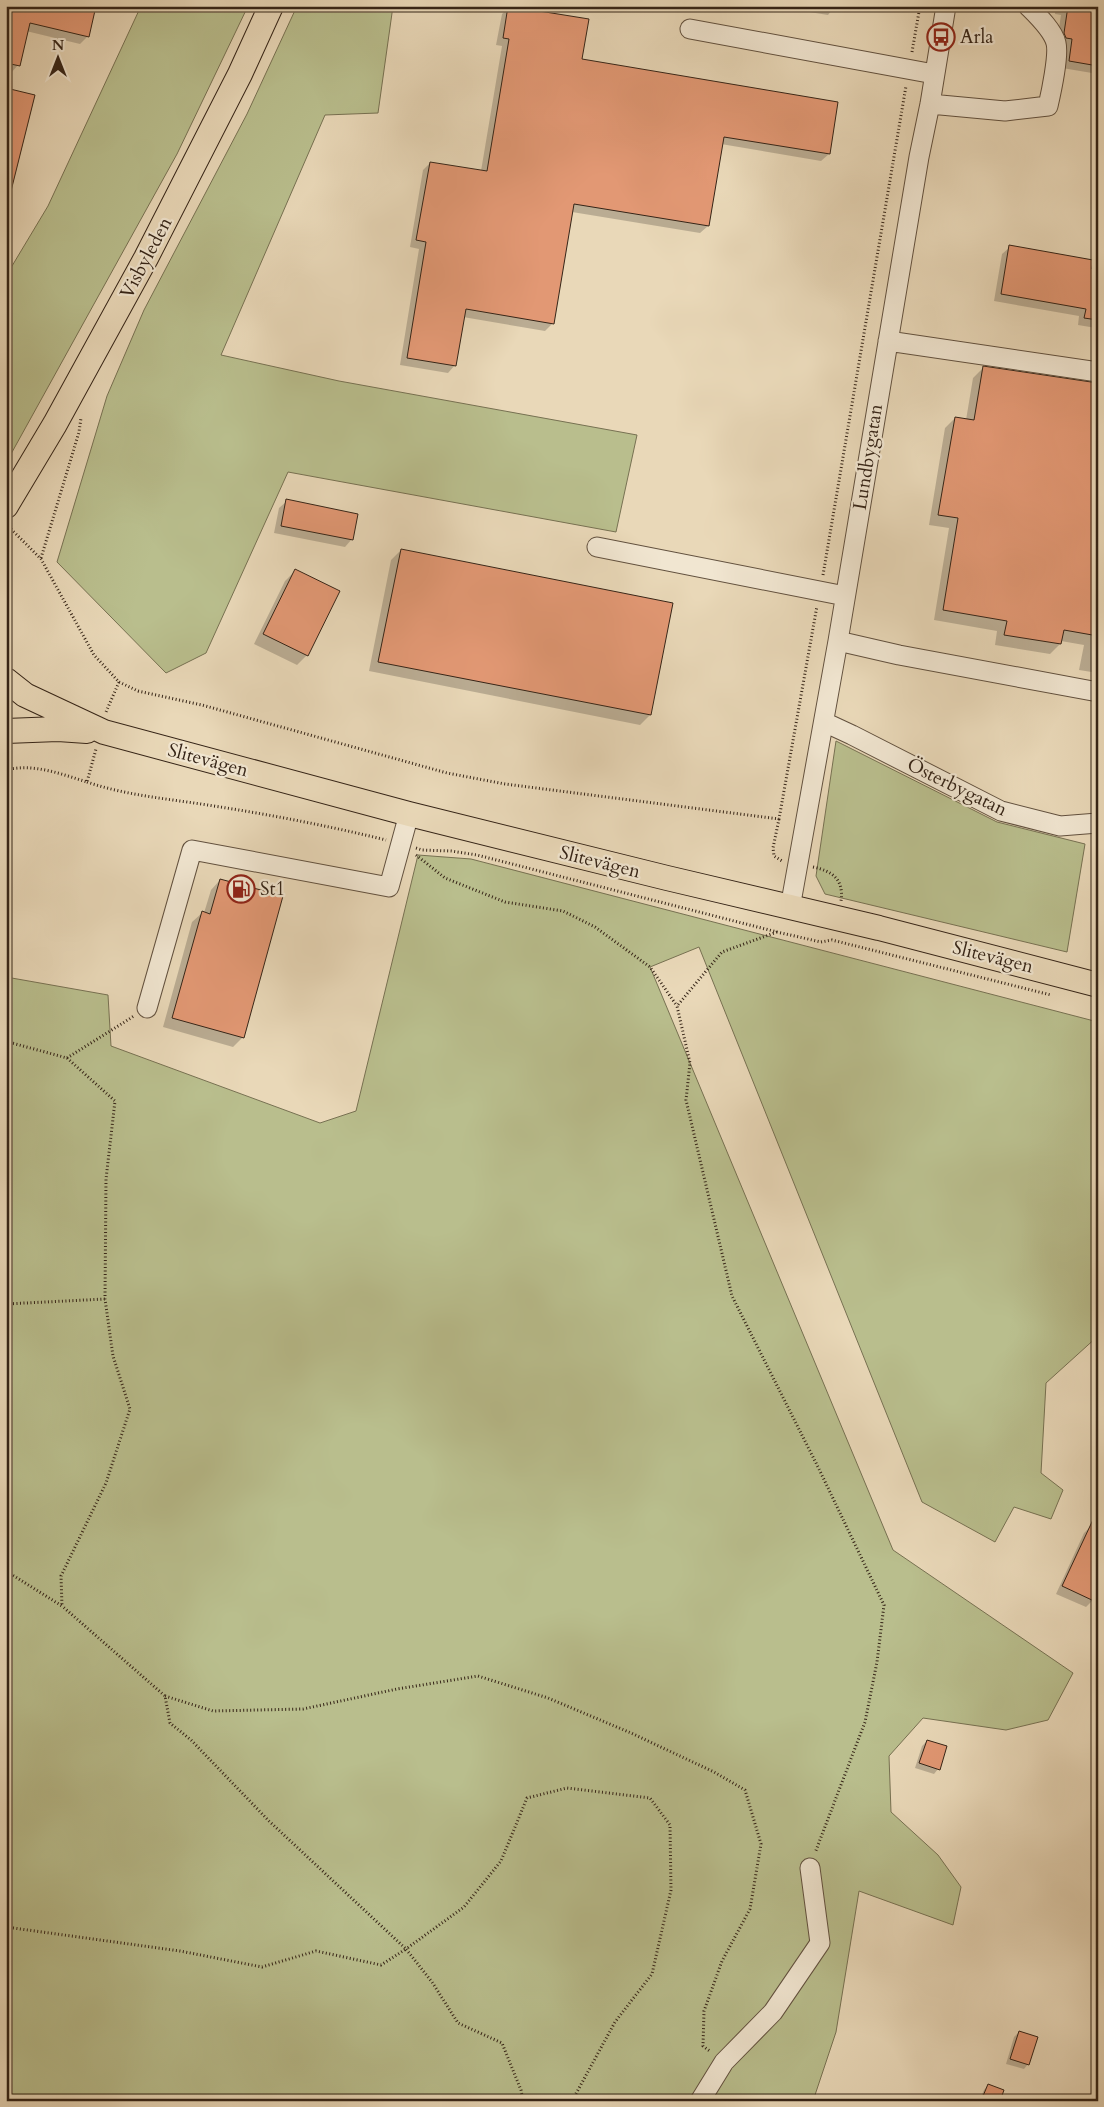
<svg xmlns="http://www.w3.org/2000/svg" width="1104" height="2107" font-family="Cardo,serif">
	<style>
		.green { fill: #b9be8d; stroke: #777152 }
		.shadow { fill: #0003 }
		.building { fill: #e29874; stroke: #352417 }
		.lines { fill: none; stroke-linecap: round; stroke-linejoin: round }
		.minor-casing { stroke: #62513f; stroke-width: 21 }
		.major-casing { stroke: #352417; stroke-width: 26 }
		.path { stroke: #352417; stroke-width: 3; stroke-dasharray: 1 2.5; stroke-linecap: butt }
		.minor { stroke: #f1e6d1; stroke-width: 19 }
		.major { stroke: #e9d8b8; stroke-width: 24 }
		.labels { text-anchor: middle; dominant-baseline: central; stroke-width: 4.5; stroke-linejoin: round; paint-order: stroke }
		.poi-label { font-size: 19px; fill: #352417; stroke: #f1e6d1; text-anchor: start }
		.street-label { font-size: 19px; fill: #352417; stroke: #f1e6d1 }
	</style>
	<rect width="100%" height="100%" fill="#e9d8b8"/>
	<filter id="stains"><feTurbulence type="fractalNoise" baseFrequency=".004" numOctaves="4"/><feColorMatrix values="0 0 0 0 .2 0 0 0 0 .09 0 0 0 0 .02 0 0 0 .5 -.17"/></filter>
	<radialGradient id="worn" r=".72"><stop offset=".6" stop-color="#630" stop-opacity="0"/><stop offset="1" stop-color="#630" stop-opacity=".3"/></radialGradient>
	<path class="green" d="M141,6h107l-71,148 -171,309v-187l42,-70z
		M297,6h96l-15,107 -53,2 -104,240 118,26 298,54 -21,97 -328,-60 -82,181 -40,20 -109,-111 50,-166 37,-86 103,-196z
		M836,741l161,81 88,22 -18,108 -242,-58 -9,-18z
		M418,855l53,4 627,163v314l-52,47 -5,90 22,17 -12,29 -37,-12 -19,35 -73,-40 -223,-555 -49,20 243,583 180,123 -25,47 -42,10 -83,-12 -34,38 2,56 47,43 23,32 -8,38 -94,-34 -23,141 -23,69h-807v-1124l102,18 3,51 209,77 36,-12z"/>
	<path class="shadow" d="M6,6l81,31 -7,7 -54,-13 -8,34 -7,8 -5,-2z
		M804,6h31l-7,9 -25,-4z
		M1056,6h42v68l-36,-6 -5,-27 4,-26 -6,-1z
		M509,7l71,53 249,94 -8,7 -100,-17 -13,82 -8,7 -128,-21 -19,111 -8,8 -82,-14 -8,48 -7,8 -48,-8 19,-116 -9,-2 13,-77 7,-7 51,8 21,-125 -6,-1 6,-31z
		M6,89l28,7 -28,108z
		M1010,247l88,25v54l-2,2 -18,-3 1,-9 -85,-15 8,-47z
		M983,368l115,16v289l-19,-3 5,-25 -23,-4 -1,3 -10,10 -55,-9 2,-14 -63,-11 15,-92 -20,-3 16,-97 10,-10 11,2 7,-42z
		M287,501l65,38 -7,8 -71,-14 5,-25z
		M401,550l271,54 -22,111 -10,10 -271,-54 22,-111z
		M295,571l12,84 -10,10 -43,-21 31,-63z
		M220,880l23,157 -10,10 -70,-20 29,-105 10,-9h2l7,-23z
		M1091,1526l2,74 -7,7 -30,-13 28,-61z
		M927,1741l11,28 -4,5 -19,-6 7,-22z
		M1019,2032l9,32 -4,5 -18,-5 8,-27z
		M988,2085l10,16h-19l5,-11z"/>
	<path class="building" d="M6,6h90l-7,31 -59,-14 -10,43 -14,-3z
		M508,6l81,13 -7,40 256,43 -8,52 -106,-17 -15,89 -135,-22 -20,120 -88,-15 -10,57 -49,-8 19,-116 -10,-2 14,-78 57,9 22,-132 -6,-1z
		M1068,6h30v60l-29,-5 3,-22 -6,-1 -2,-5z
		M6,88l29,7 -24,96 -5,-1z
		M1009,245l84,15 -1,9 6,2v49l-14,-2 2,-9 -85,-15z
		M983,366l115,17v253l-34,-6 -3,14 -57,-9 3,-14 -64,-11 15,-92 -20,-3 17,-98 19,3z
		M286,499l72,15 -5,26 -72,-14z
		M401,549l272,54 -22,112 -273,-53z
		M295,569l45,22 -32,65 -45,-22z
		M220,879l63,17 -39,142 -72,-20 30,-107 8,3z
		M1098,1509v84l-4,8 -32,-15z
		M927,1740l20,6 -7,24 -21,-7z
		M1019,2031l19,6 -9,28 -19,-6z
		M988,2084l16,6 -4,11h-19z"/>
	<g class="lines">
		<g class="minor-casing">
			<path id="minor" d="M690,29l244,45
				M930,104l75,7 43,-5c3,-13 11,-51 8,-63 -3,-13 -19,-28 -28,-37
				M888,341l210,31
				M597,547l248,49
				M838,641l61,14 199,37
				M824,722l28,13 149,76 59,15 38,-3
				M790,908l48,-267 81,-484 11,-53 16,-98
				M147,1008l45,-158 197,37 20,-73
				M700,2101l24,-39 49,-50 47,-69 -10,-75"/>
		</g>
		<g class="major-casing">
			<path id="major" d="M6,506l49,-82 91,-166 94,-184 31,-68
				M6,680l19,15 79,37 305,82 258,64 212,50 219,57
				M6,731l52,-2 29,2"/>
		</g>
		<path class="path" d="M912,52l8,-46
			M11,529l30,30 53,96 25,27 -13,30
			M41,558l38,-126 2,-14
			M823,575l83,-489
			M119,682l19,9 64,14 245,68 58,11 274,35 38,-213
			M6,770c27,-7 55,4 81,12l9,-33
			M87,782c41,14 84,17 127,24 58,9 115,20 172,34
			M779,819l-6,29 1,8 8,5
			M416,848l6,2 29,1 26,4 300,77 44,10 11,-2 219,55
			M416,855l29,23 60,24 58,9 32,16 55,40 27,39
			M813,867c20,4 31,13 28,34
			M777,932l-55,20 -45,54 13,57 -4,37 46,196 86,171 66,138 -7,57 -12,60 -50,131
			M6,1043h6l55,15 48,43 -9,78 -1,120 8,57 17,53 -24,74 -45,93 1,30 -56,-35
			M67,1058l67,-42
			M6,1304l99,-5
			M165,1696l48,15 90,-2 94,-20 81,-13 70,22 83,35 83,39 31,18 16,54 -11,65 -28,52 -18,50 -1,35 8,6
			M6,1927l174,24 82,16 54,-16 65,14 25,-16 -137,-128 -78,-81 -21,-17 -5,-27 -103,-90
			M523,2101l-2,-11 -19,-47 -44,-20 -26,-41 -26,-33 58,-42 37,-46 26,-63 40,-10 83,10 20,27 1,65 -19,84 -37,48 -43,79"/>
		<use href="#minor" class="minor"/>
		<use href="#major" class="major"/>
	</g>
	<defs>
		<g id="bus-ring" transform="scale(1.4375)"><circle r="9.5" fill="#f1e6d1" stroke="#8f2418" stroke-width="1.5"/><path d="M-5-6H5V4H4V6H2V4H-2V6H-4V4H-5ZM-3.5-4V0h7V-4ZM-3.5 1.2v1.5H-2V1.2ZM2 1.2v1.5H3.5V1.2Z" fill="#8f2418"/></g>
		<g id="fuel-ring" transform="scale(1.4375)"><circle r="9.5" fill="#f1e6d1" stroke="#8f2418" stroke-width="1.5"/><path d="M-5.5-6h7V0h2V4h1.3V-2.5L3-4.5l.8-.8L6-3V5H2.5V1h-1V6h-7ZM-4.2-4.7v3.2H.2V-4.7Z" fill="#8f2418"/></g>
	</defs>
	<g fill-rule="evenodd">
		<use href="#bus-ring" x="941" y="37"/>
		<use href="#fuel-ring" x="241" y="889"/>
	</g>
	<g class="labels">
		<g class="poi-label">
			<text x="960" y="37">Arla</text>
			<text x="260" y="889">St1</text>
		</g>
		<g class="street-label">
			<text transform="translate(146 258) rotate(-62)">Visbyleden</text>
			<text transform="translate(868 457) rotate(-81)">Lundbygatan</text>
			<text transform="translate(208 760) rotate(15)">Slitevägen</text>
			<text transform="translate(957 787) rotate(26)">Österbygatan</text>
			<text transform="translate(600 862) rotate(14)">Slitevägen</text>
			<text transform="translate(993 957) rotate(14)">Slitevägen</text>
		</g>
	</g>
	<rect width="1104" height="2107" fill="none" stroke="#e9d8b8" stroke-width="25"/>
	<rect x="8" y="8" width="1089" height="2092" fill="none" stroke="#352417" stroke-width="2.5"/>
	<rect x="12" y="12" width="1079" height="2082" fill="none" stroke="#352417"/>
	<g transform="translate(58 58)" stroke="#f1e6d1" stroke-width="4" paint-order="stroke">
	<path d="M0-4L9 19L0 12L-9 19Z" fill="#352417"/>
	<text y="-8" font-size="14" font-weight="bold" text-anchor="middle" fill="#352417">N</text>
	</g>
	<rect width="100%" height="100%" filter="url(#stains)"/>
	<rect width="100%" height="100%" fill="url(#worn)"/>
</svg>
